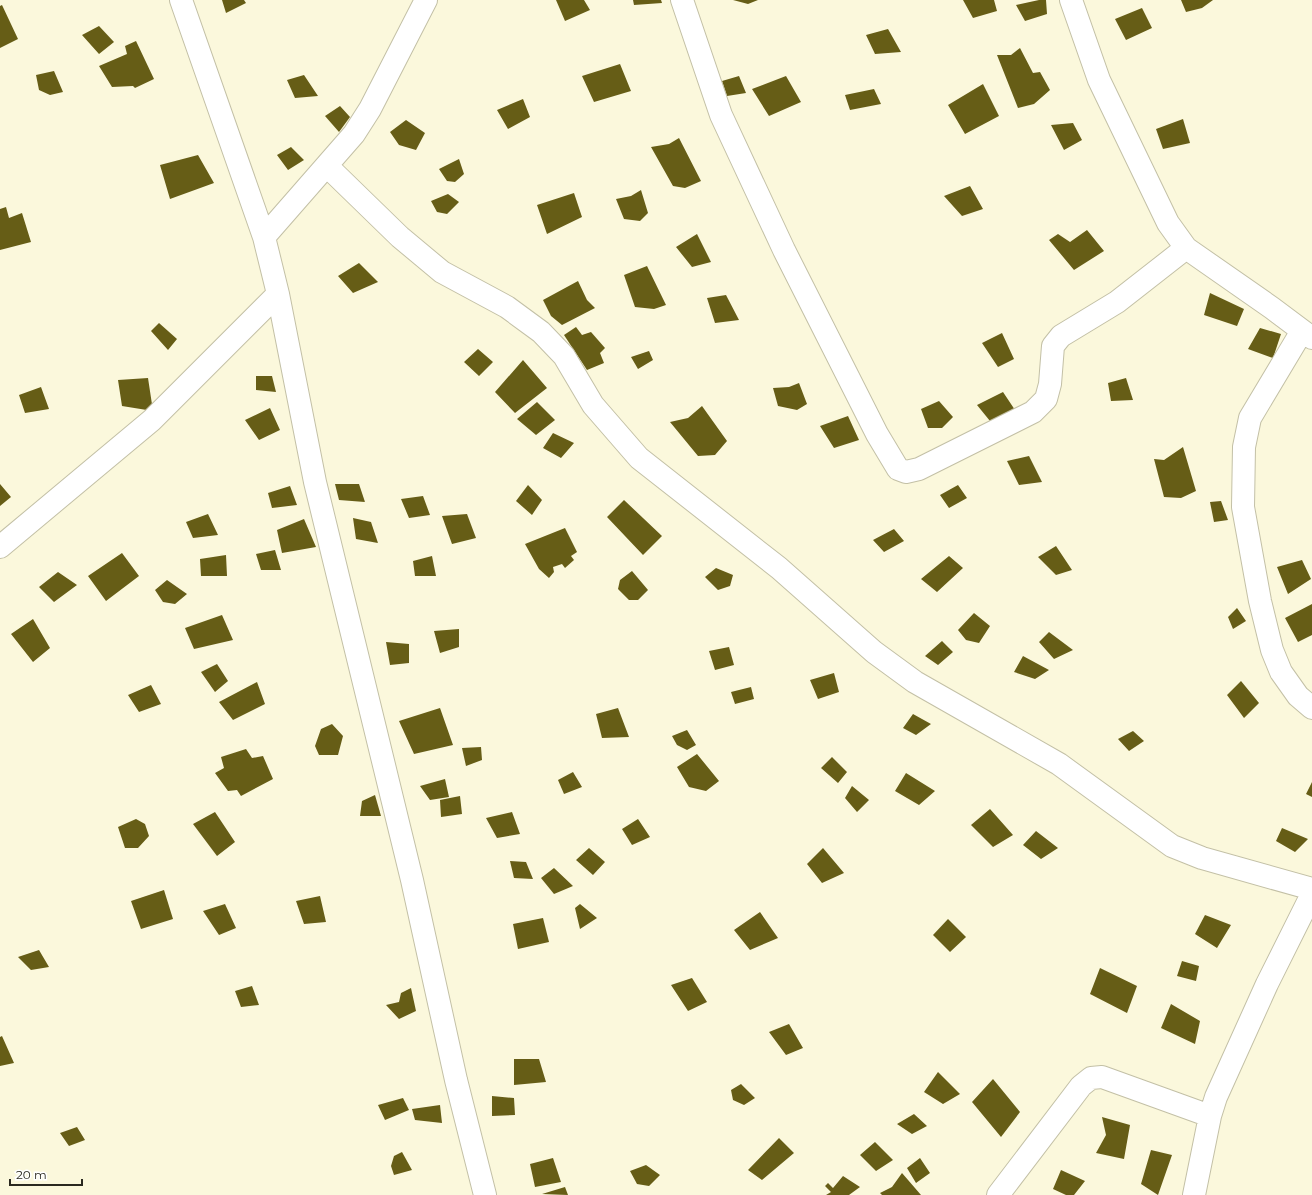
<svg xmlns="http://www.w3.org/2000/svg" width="1312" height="1195" font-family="Montserrat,sans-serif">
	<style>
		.building { fill: #665d16 }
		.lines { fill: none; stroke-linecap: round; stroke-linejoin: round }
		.minor-casing { stroke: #c3c0a6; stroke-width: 24 }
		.minor { stroke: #fff; stroke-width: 22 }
	</style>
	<rect width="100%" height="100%" fill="#fbf8dc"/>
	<path class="building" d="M222,0h22l2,3 -20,10z
		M556,0h28l6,10 -25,11z
		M633,0h28l1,3 -28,2z
		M733,0h25l-10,4z
		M963,0h31l3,11 -24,7z
		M1039,0h7l1,14 -22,7 -9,-16z
		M1181,0h32l-11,8 -16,4z
		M2,5l16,34 -18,9v-42z
		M1142,8l10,20 -26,12 -11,-21z
		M99,26l15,16 -15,12 -17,-19z
		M888,29l13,23 -26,2 -9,-19z
		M136,41l18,38 -19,9 -2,-2 -21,1 -13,-21 28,-12 -2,-8z
		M1020,48l13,25 7,-1 10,18 -16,14 -16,4 -21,-53h14z
		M620,64l11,27 -37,11 -12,-26z
		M54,71l9,21 -13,3 -11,-5 -3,-15z
		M304,75l14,21 -23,2 -8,-18z
		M739,76l7,17 -19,3 -5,-15z
		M786,76l15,26 -32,14 -17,-27z
		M983,84l16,32 -34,18 -17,-29z
		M874,89l7,15 -31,6 -5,-15z
		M523,99l7,18 -22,12 -11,-19z
		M340,106l10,11 -11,15 -14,-16z
		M1183,119l7,24 -27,6 -7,-20z
		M406,120l19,13 -9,17 -17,-5 -9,-13z
		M1073,123l9,17 -18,10 -13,-25z
		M679,138l22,43 -16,7 -12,-2 -22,-39 18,-3z
		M291,147l13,13 -16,10 -11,-15z
		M198,155l16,28 -44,16 -10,-34z
		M459,159l5,15 -9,8 -8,-1 -8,-12z
		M970,186l13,23 -21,7 -18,-20z
		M641,190l7,23 -8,8 -16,-2 -8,-20 15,-3z
		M574,193l8,24 -35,17 -10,-29z
		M448,194l11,8 -12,12 -10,-2 -6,-11z
		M6,207l3,11 13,-5 9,29 -31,8v-41z
		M1087,230l17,21 -30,19 -25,-30 9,-6 12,8z
		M697,234l14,28 -19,5 -16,-20z
		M359,263l19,19 -25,11 -15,-17z
		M647,266l19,39 -12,4 -19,-2 -11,-32z
		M578,281l9,19 8,8 -33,17 -11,-9 -8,-16z
		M1210,293l34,16 -7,17 -33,-11z
		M726,295l13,25 -24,3 -8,-25z
		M159,323l18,16 -9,11 -17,-19z
		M576,327l6,8 9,-3 14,16 -5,5 4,10 -17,7 -23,-35z
		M1260,328l21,6 -8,24 -25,-9z
		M1002,333l12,26 -16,8 -16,-24z
		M478,349l15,13 -14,14 -15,-14z
		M649,351l4,9 -15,9 -7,-12z
		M523,360l24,28 -32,25 -20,-21z
		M256,376h16l4,16 -20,-2z
		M148,378l5,33 -31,-5 -4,-26z
		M1126,378l7,22 -22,1 -3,-18z
		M799,383l8,21 -10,6 -19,-4 -5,-18 16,-1z
		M41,387l8,22 -24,4 -6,-18z
		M1003,392l12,18 -25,11 -13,-16z
		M939,401l14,16 -11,11h-14l-7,-19z
		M537,402l18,18 -19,15 -19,-16z
		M702,406l25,35 -12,14 -17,1 -28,-34 18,-4z
		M270,408l10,22 -21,10 -14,-20z
		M848,416l11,24 -25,8 -14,-22z
		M553,433l21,10 -13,15 -18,-10z
		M1183,447l13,44 -15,7 -17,-1 -10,-38 10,1z
		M1029,456l13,26 -23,3 -12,-24z
		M0,484l11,13 -11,9z
		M335,484h24l6,18 -26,-2z
		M528,485l14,15 -10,15 -16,-14z
		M958,485l9,13 -18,10 -9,-13z
		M290,486l7,19 -25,3 -4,-15z
		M423,496l7,19 -21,3 -8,-19z
		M624,500l38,36 -19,19 -36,-38z
		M1221,501l7,19 -14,2 -4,-20z
		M208,514l10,21 -25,3 -7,-16z
		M467,514l9,24 -24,6 -10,-28z
		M353,518l18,4 7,21 -22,-4z
		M304,519l12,28 -34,6 -5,-23z
		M565,528l12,24 -6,4 3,4 -9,8 -3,-4 -9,3 1,5 -5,6 -10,-9 -14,-25z
		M894,529l10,12 -20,11 -11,-12z
		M1056,546l16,24 -16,5 -18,-18z
		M275,550l6,20h-20l-5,-16z
		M122,553l17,23 -33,25 -18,-25z
		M226,555l1,21h-26l-1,-17z
		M432,556l4,20h-21l-2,-15z
		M949,556l14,12 -26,24 -16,-13z
		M1302,560l9,19 -23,15 -11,-27z
		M716,568l17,7 -3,11 -12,4 -13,-13z
		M632,571l16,19 -10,10h-9l-11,-11 2,-9z
		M58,572l19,13 -23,17 -15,-15z
		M167,580l20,14 -12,10 -12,-2 -8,-12z
		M1312,604v31l-14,7 -13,-24z
		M1237,608l9,13 -13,8 -5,-12z
		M974,613l16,13 -11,17 -13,-3 -8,-10z
		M222,615l11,25 -39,9 -9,-21z
		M33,619l17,29 -17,14 -22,-28z
		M459,629v18l-19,6 -6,-22z
		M1049,632l24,18 -19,9 -15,-17z
		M942,641l11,11 -15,13 -13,-9z
		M386,642l23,2v19l-19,2z
		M729,647l5,18 -19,5 -6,-19z
		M1023,656l26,14 -14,9 -21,-7z
		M217,664l11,17 -13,11 -14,-20z
		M834,673l5,19 -21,7 -8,-19z
		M1241,681l18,22 -15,15 -17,-23z
		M257,682l8,22 -32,16 -14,-18z
		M151,685l10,19 -22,8 -11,-17z
		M751,687l3,12 -19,5 -4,-12z
		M440,708l13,37 -39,9 -15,-33z
		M618,708l11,29 -27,1 -6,-24z
		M913,714l18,10 -15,11 -13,-7z
		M332,724l11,12 -5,19h-19l-4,-9 6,-17z
		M687,730l9,15 -9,5 -10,-5 -5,-9z
		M1133,731l11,10 -15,10 -11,-12z
		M481,747l1,13 -16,6 -4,-18z
		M246,749l6,9 11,-2 10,23 -32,17 -4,-6 -9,1 -13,-18 9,-5 -3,-11z
		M697,754l22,27 -13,10 -17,-4 -12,-20z
		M832,757l15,15 -9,11 -17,-15z
		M573,772l9,15 -18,7 -6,-14z
		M906,773l29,18 -16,14 -24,-14z
		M445,779l4,18 -19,3 -10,-14z
		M1312,782v15l-6,-3z
		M852,786l17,14 -12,12 -12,-14z
		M375,795l6,21h-21l2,-15z
		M460,796l2,18 -21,3 -1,-17z
		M990,809l23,26 -20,12 -22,-22z
		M215,812l20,30 -18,14 -24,-32z
		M512,812l8,22 -23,4 -11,-20z
		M136,819l9,5 4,12 -11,12h-13l-7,-21z
		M638,819l12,18 -18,8 -10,-16z
		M1282,828l26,11 -13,13 -19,-11z
		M1036,831l22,17 -17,11 -18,-14z
		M589,848l16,14 -12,13 -17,-15z
		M823,848l21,25 -22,10 -15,-19z
		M510,861l16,1 7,17 -19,-1z
		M554,868l19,18 -19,8 -13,-16z
		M164,890l9,29 -32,10 -10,-28z
		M320,896l6,26 -22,2 -8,-23z
		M225,904l11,24 -17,7 -16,-24z
		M580,904l17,14 -17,11 -5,-21z
		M760,912l18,26 -28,12 -16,-20z
		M1205,915l26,10 -14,23 -22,-14z
		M543,918l6,24 -31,7 -5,-25z
		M948,919l18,18 -16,15 -17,-17z
		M39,950l10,17 -18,3 -13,-13z
		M1182,961l17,5 -3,15 -19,-5z
		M1100,968l37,18 -10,27 -37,-19z
		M692,978l15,24 -19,9 -17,-26z
		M252,986l7,19 -18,2 -6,-16z
		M411,988l5,23 -17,8 -13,-14 13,-3 2,-9z
		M1171,1004l29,17 -5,23 -34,-16z
		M789,1024l14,24 -17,7 -17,-23z
		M2,1036l12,27 -14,3v-29z
		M514,1059h25l7,23 -32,3z
		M938,1072l22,22 -17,10 -19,-12z
		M993,1079l27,33 -19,25 -29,-35z
		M741,1084l14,14 -11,7 -11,-5 -2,-10z
		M492,1096l22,2 1,17 -23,1z
		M403,1098l6,12 -24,10 -7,-15z
		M440,1105l2,18 -27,-3 -3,-11z
		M914,1114l13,12 -15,8 -15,-10z
		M1102,1117l28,8 -6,34 -28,-6 10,-18z
		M77,1127l8,13 -16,6 -9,-13z
		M779,1138l15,15 -32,27 -14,-10z
		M875,1142l18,18 -17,11 -16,-16z
		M1151,1150l21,5 -14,40 -17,-11z
		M402,1152l10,18 -18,5 -3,-9 3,-10z
		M553,1158l8,24 -26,5 -5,-23z
		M920,1158l10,15 -14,10 -9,-15z
		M646,1165l14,10 -11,11 -12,-2 -7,-13z
		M1061,1170l24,11 -11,14h-8l-13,-6z
		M902,1173l19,22h-39l-2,-2 12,-6z
		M843,1176l17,11 -11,8h-23l5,-3 -6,-6 3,-3 5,5z
		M565,1187l3,8 -26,-1z"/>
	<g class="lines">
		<g class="minor-casing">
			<path id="minor" d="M181,0l83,237 14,57 37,188 97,398 44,200 29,115
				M682,0l39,115 63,135 93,184 21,35 8,3 13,-3 114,-57 13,-13 4,-15 3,-38 8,-10 56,-34 69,-54
				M1071,0l28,80 69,143 18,25 86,60 40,30
				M327,166l73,71 42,35 65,35 34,25 23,24 29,49 46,53 140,110 95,84 41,30 144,82 113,82 30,12 110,31
				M264,237l90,-103 16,-25 56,-109
				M1302,331l-52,87 -6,29 -1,60 17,94 12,49 9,22 17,24 14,12
				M0,547l152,-127 126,-126
				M998,1195l83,-109 10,-8 11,-1 108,39
				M1194,1195l16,-79 6,-19 51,-113 45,-90"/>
		</g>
		<use href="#minor" class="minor"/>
	</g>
	<path d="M10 1179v6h72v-6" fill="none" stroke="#2a291f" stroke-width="2"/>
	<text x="16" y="1179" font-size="12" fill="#2a291f" stroke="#ffffff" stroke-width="3" paint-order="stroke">20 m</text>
</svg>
